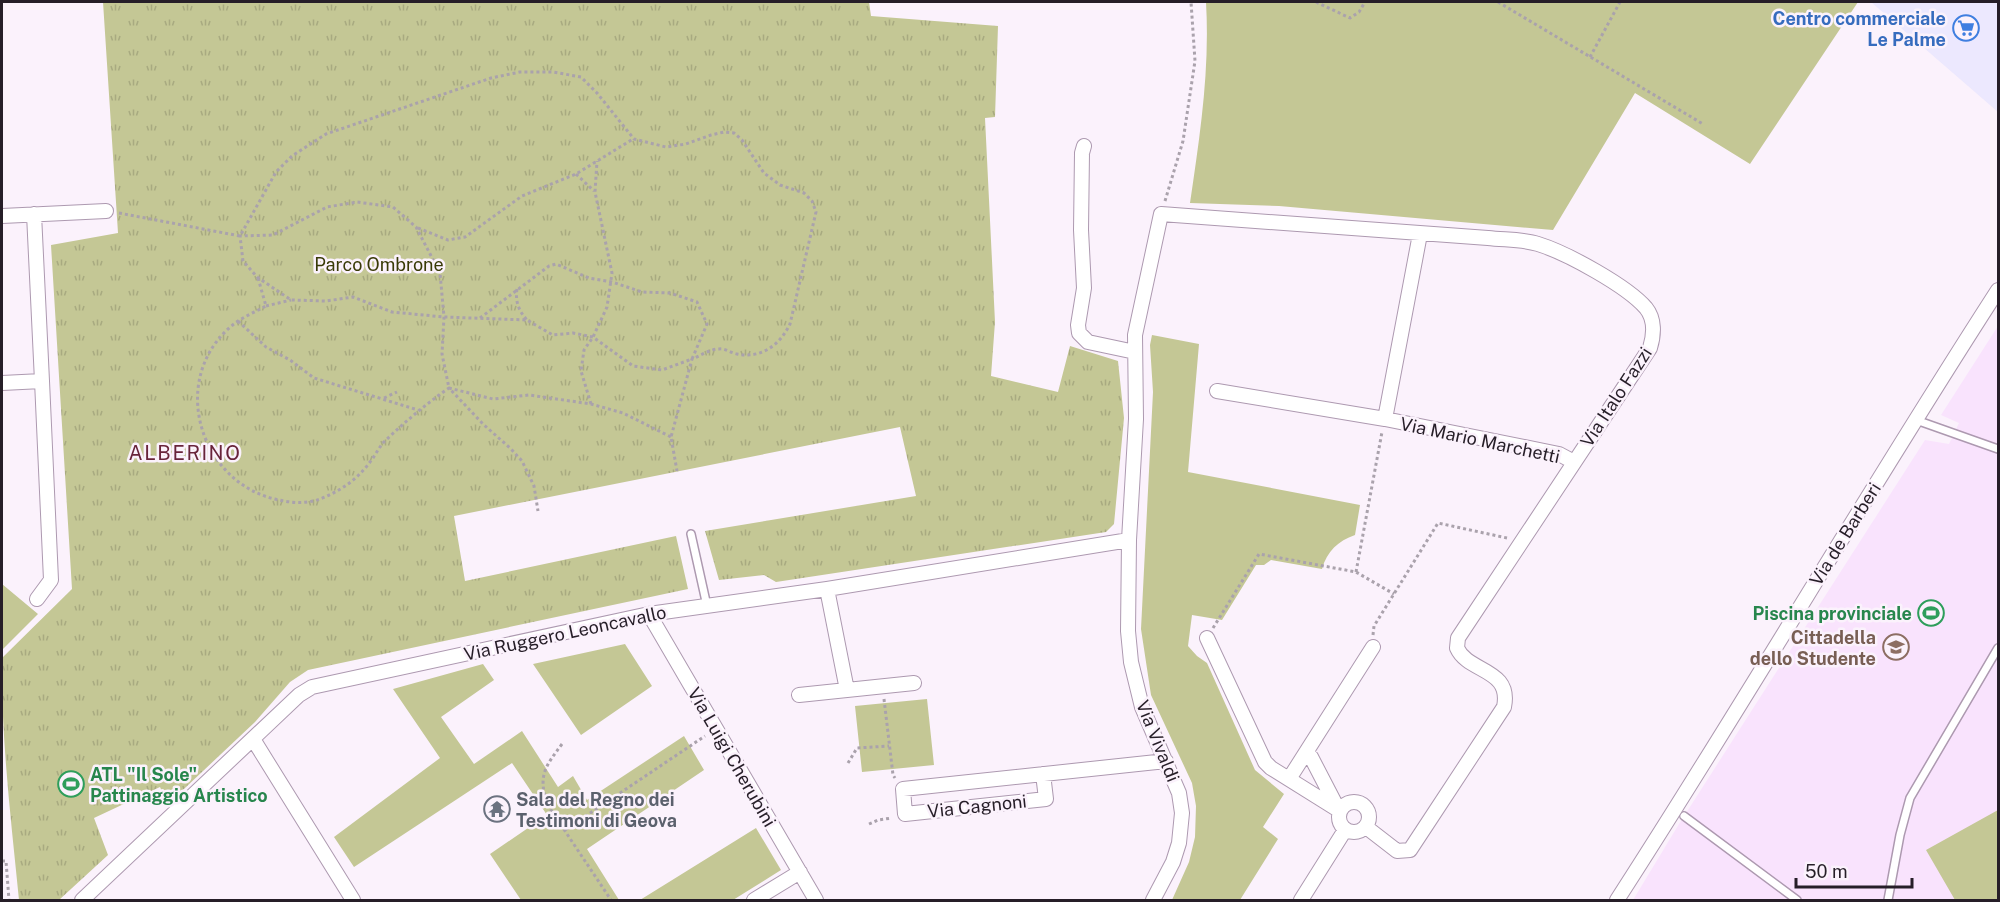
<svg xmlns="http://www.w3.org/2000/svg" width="2000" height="902" font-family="'Public Sans',sans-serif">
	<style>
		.commercial { fill: #ece8fe }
		.built { fill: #f9e3fd }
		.green { fill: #c4c795 }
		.park { fill: url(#park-tufts) }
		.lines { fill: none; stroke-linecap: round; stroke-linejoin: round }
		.lane-casing { stroke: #ad99b0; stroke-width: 10 }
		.street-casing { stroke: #ad99b0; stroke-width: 16 }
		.path { stroke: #aaa2ac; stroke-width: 3; stroke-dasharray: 3 3; stroke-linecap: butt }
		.lane { stroke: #fff; stroke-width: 7 }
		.street { stroke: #fff; stroke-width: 14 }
		.labels { text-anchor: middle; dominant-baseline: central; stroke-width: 5; stroke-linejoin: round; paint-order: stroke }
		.shop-label { font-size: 18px; font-weight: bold; fill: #366cbe; stroke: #fbf2fc; text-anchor: end }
		.park-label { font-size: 18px; fill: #393a07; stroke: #fbf2fc }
		.street-label { font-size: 18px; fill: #261e28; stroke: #fbf2fc }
		.leisure-label { font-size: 18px; font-weight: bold; fill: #27864d; stroke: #fbf2fc; text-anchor: end }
		.education-label { font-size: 18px; font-weight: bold; fill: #785e54; stroke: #fbf2fc; text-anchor: end }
		.worship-label { font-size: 18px; font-weight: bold; fill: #5b616d; stroke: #fbf2fc; text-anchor: start }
		.neighbourhood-label { font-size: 20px; letter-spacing: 1.5px; fill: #68243a; stroke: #fbf2fc }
	</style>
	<defs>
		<pattern id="park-tufts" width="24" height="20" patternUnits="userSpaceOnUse" patternTransform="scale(1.5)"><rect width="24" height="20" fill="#c4c795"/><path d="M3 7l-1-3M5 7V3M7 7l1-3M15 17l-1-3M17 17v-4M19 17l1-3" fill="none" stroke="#a8aa80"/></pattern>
	</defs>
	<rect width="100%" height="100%" fill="#fbf2fc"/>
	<path class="commercial" d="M1871,2h127v111v-1z"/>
	<path class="built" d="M1998,326v574h-365l46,-76 246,-384 24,4 10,-21 -18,-8z"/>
	<path class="green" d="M1206,2h652l-108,162 -115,-71 -82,137 -274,-24 -89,-3c10,-68 20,-133 16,-201z
		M1152,335l47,9 -11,128 172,33 -5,30c-17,6 -28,16 -33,34l-51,-9 -7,5h-8l-34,55 -30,-5 -4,31 9,10 10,7 48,107 29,24 -21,33 15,12 -38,61h-68l17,-38 6,-25 1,-31 -4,-23 -41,-88 -10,-66 12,-237 -3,-47z
		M2,584l36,30 -36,36z
		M625,644l27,42 -71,49 -48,-71z
		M483,664l11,16 -53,37 33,47 48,-33 36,56 15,-11 14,24 97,-64 20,34 -117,79 32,51h-98l-31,-46 57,-39 -35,-52 -158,104 -20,-30 106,-79 -47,-69z
		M927,699l7,66 -72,7 -7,-66z
		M1998,810v90h-43l-29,-50z
		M756,828l25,42 -48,30h-93z"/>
	<path class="park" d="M103,2h766l2,14 127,10 -3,91 -10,1 10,204 -4,54 67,16 12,-46 48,15 6,57 -10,106 -8,8 -330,50 -12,-7 -45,5 -14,-49 211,-35 -16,-69 -446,89 11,65 211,-45 12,53 -380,81 -18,12 -35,40 -87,82 -8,-17 -66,31 14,37 -49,45h-40c-8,-81 -18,-161 -17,-242l70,-69 -21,-344 67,-12z"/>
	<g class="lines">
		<g class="lane-casing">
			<path id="lane" d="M1916,420l82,29
				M691,534l16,72
				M1684,816l113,84
				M1888,900l12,-65 10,-37 88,-150"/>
		</g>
		<g class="street-casing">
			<path id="street" d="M1084,146l-2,7 -1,77 3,58 -6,37 1,8 9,9 47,10
				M2,216l104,-5
				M2,383l40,-2 -8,-167
				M1217,391l168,28 174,35 15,8
				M1385,419l35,-185
				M827,589l20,101
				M37,599l14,-19 -9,-199
				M649,614l167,286
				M1207,638l58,124 6,6 69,43
				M799,695l115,-12
				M253,739l100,161
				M1306,753l5,4 27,52
				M1043,774l3,25 -141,15 -2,-25 263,-28
				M1289,779l84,-132
				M1339 817a15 15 0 1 1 30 0a15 15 0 1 1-30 0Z
				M82,900l217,-205 13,-8 337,-73 178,-25 302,-49
				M754,900l46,-28
				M1153,900l20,-38 6,-19 3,-30 -3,-20 -37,-86 -11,-45 -3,-31 1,-91 7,-121 -1,-84 26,-121 327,24c16,2 35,1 50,6 29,9 89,42 108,64 9,11 8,27 4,40l-192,290 -1,10c11,25 55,20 47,59l-94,143 -13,1 -31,-24
				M1301,900l44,-70
				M1617,900c130,-201 251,-409 381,-610"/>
		</g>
		<path class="path" d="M1316,2l34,16 9,-6 6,-10
			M1498,2l205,122
			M1590,57l30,-55
			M576,174l18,17
			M1165,201l18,-60 12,-80 -4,-59
			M119,213l121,23 36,-64 16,-16 34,-22 165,-56 29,-6h33l28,5 16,16 37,46 32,8 20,-3 25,-9 13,-3 10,1 8,7 22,33 16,12 24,8 8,8 4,11 -26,112c-10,21 -29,35 -53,30 -6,-1 -12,-6 -18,-5 -9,0 -19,7 -27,10l-21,78 6,34
			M418,228l30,12 17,-3 57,-41 54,-22 57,-35
			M258,278l8,28c-13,7 -28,13 -39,24 -58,55 -25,155 52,170 13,3 28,4 41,-1 20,-8 37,-19 50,-37 6,-7 9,-16 16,-22 20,-19 40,-36 63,-52l34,36 28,25 11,12 12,25 4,25
			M517,289c-2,13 2,22 10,31
			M266,306l25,-6
			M480,318l69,-52 7,-2 33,14 23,4 30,10 28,1 27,9 10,22 -15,35 -30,11 -29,-4 -40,-29 -20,-4 -20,2 -26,-15 -83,-3 -52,-5 -39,-15 -27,4 -35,-1 -34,-23 -14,-16 -3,-25 33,-1 54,-28 30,-5 36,5 23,20 24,46 4,44 -2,37 7,34 44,11 36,-4 62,9 32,9 48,24
			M238,321l28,26 24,13 24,18 104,32
			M384,398l13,-6
			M591,404l-10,-33 3,-21 9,-13 14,-30 5,-34 -17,-81 2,-31
			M1356,572l26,-140
			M1213,628l46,-74 97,18 38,22
			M1373,635l1,-9 64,-103 69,15
			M884,699l9,76 2,3
			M562,744c-17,23 -24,31 -15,60l64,96
			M848,763l9,-15 32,-2
			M869,824l9,-4 14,-2
			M565,830l140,-94
			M2,861h4l3,39"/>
		<use href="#lane" class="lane"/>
		<use href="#street" class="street"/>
	</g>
	<defs>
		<g id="supermarket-ring" transform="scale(1.35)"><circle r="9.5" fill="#fbf2fc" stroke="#3f7fe0" stroke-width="1.5"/><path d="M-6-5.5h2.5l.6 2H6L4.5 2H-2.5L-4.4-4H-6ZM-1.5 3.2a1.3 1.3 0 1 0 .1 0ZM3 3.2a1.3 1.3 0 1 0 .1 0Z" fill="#3f7fe0"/></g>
		<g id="stadium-ring" transform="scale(1.35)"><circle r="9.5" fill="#fbf2fc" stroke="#2e9e5b" stroke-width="1.5"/><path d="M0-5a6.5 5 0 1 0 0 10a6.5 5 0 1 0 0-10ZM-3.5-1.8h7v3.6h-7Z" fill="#2e9e5b"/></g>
		<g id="school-ring" transform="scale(1.35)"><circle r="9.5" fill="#fbf2fc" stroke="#8d6e63" stroke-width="1.5"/><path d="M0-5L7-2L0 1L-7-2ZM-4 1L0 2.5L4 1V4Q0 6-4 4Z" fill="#8d6e63"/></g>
		<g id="temple-ring" transform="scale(1.35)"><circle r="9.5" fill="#fbf2fc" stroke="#6b7280" stroke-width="1.5"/><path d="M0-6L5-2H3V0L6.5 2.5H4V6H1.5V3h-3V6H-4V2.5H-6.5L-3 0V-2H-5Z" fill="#6b7280"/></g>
	</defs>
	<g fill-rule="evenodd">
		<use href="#supermarket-ring" x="1966" y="28"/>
		<use href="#stadium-ring" x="1931" y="613"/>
		<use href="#school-ring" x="1896" y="647"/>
		<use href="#stadium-ring" x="71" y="784"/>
		<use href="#temple-ring" x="497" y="809"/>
	</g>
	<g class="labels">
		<g class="shop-label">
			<text x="1946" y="18">Centro commerciale<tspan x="1946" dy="21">Le Palme</tspan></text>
		</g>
		<g class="park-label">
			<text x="379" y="264">Parco Ombrone</text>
		</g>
		<g class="street-label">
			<text transform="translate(1616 397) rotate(-57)">Via Italo Fazzi</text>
			<text transform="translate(1480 440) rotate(12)">Via Mario Marchetti</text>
			<text transform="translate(1845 534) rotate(-58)">Via de Barberi</text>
			<text transform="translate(565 633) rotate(-12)">Via Ruggero Leoncavallo</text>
			<text transform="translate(1158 741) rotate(68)">Via Vivaldi</text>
			<text transform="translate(732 757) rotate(60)">Via Luigi Cherubini</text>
			<text transform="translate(977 806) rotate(-6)">Via Cagnoni</text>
		</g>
		<g class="leisure-label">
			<text x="1912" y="613">Piscina provinciale</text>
			<text x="90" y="774" text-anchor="start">ATL "Il Sole"<tspan x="90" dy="21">Pattinaggio Artistico</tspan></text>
		</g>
		<g class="education-label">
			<text x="1876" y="637">Cittadella<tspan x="1876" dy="21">dello Studente</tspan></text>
		</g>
		<g class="worship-label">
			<text x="516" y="799">Sala del Regno dei<tspan x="516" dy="21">Testimoni di Geova</tspan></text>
		</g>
		<g class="neighbourhood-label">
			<text x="185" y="453">ALBERINO</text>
		</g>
	</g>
	<rect width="2000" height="902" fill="none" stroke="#261e28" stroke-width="6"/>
	<path d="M1796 878v9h116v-9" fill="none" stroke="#261e28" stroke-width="3"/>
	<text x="1805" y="878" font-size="18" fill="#261e28" stroke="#fbf2fc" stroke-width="4.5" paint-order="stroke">50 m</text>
</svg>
